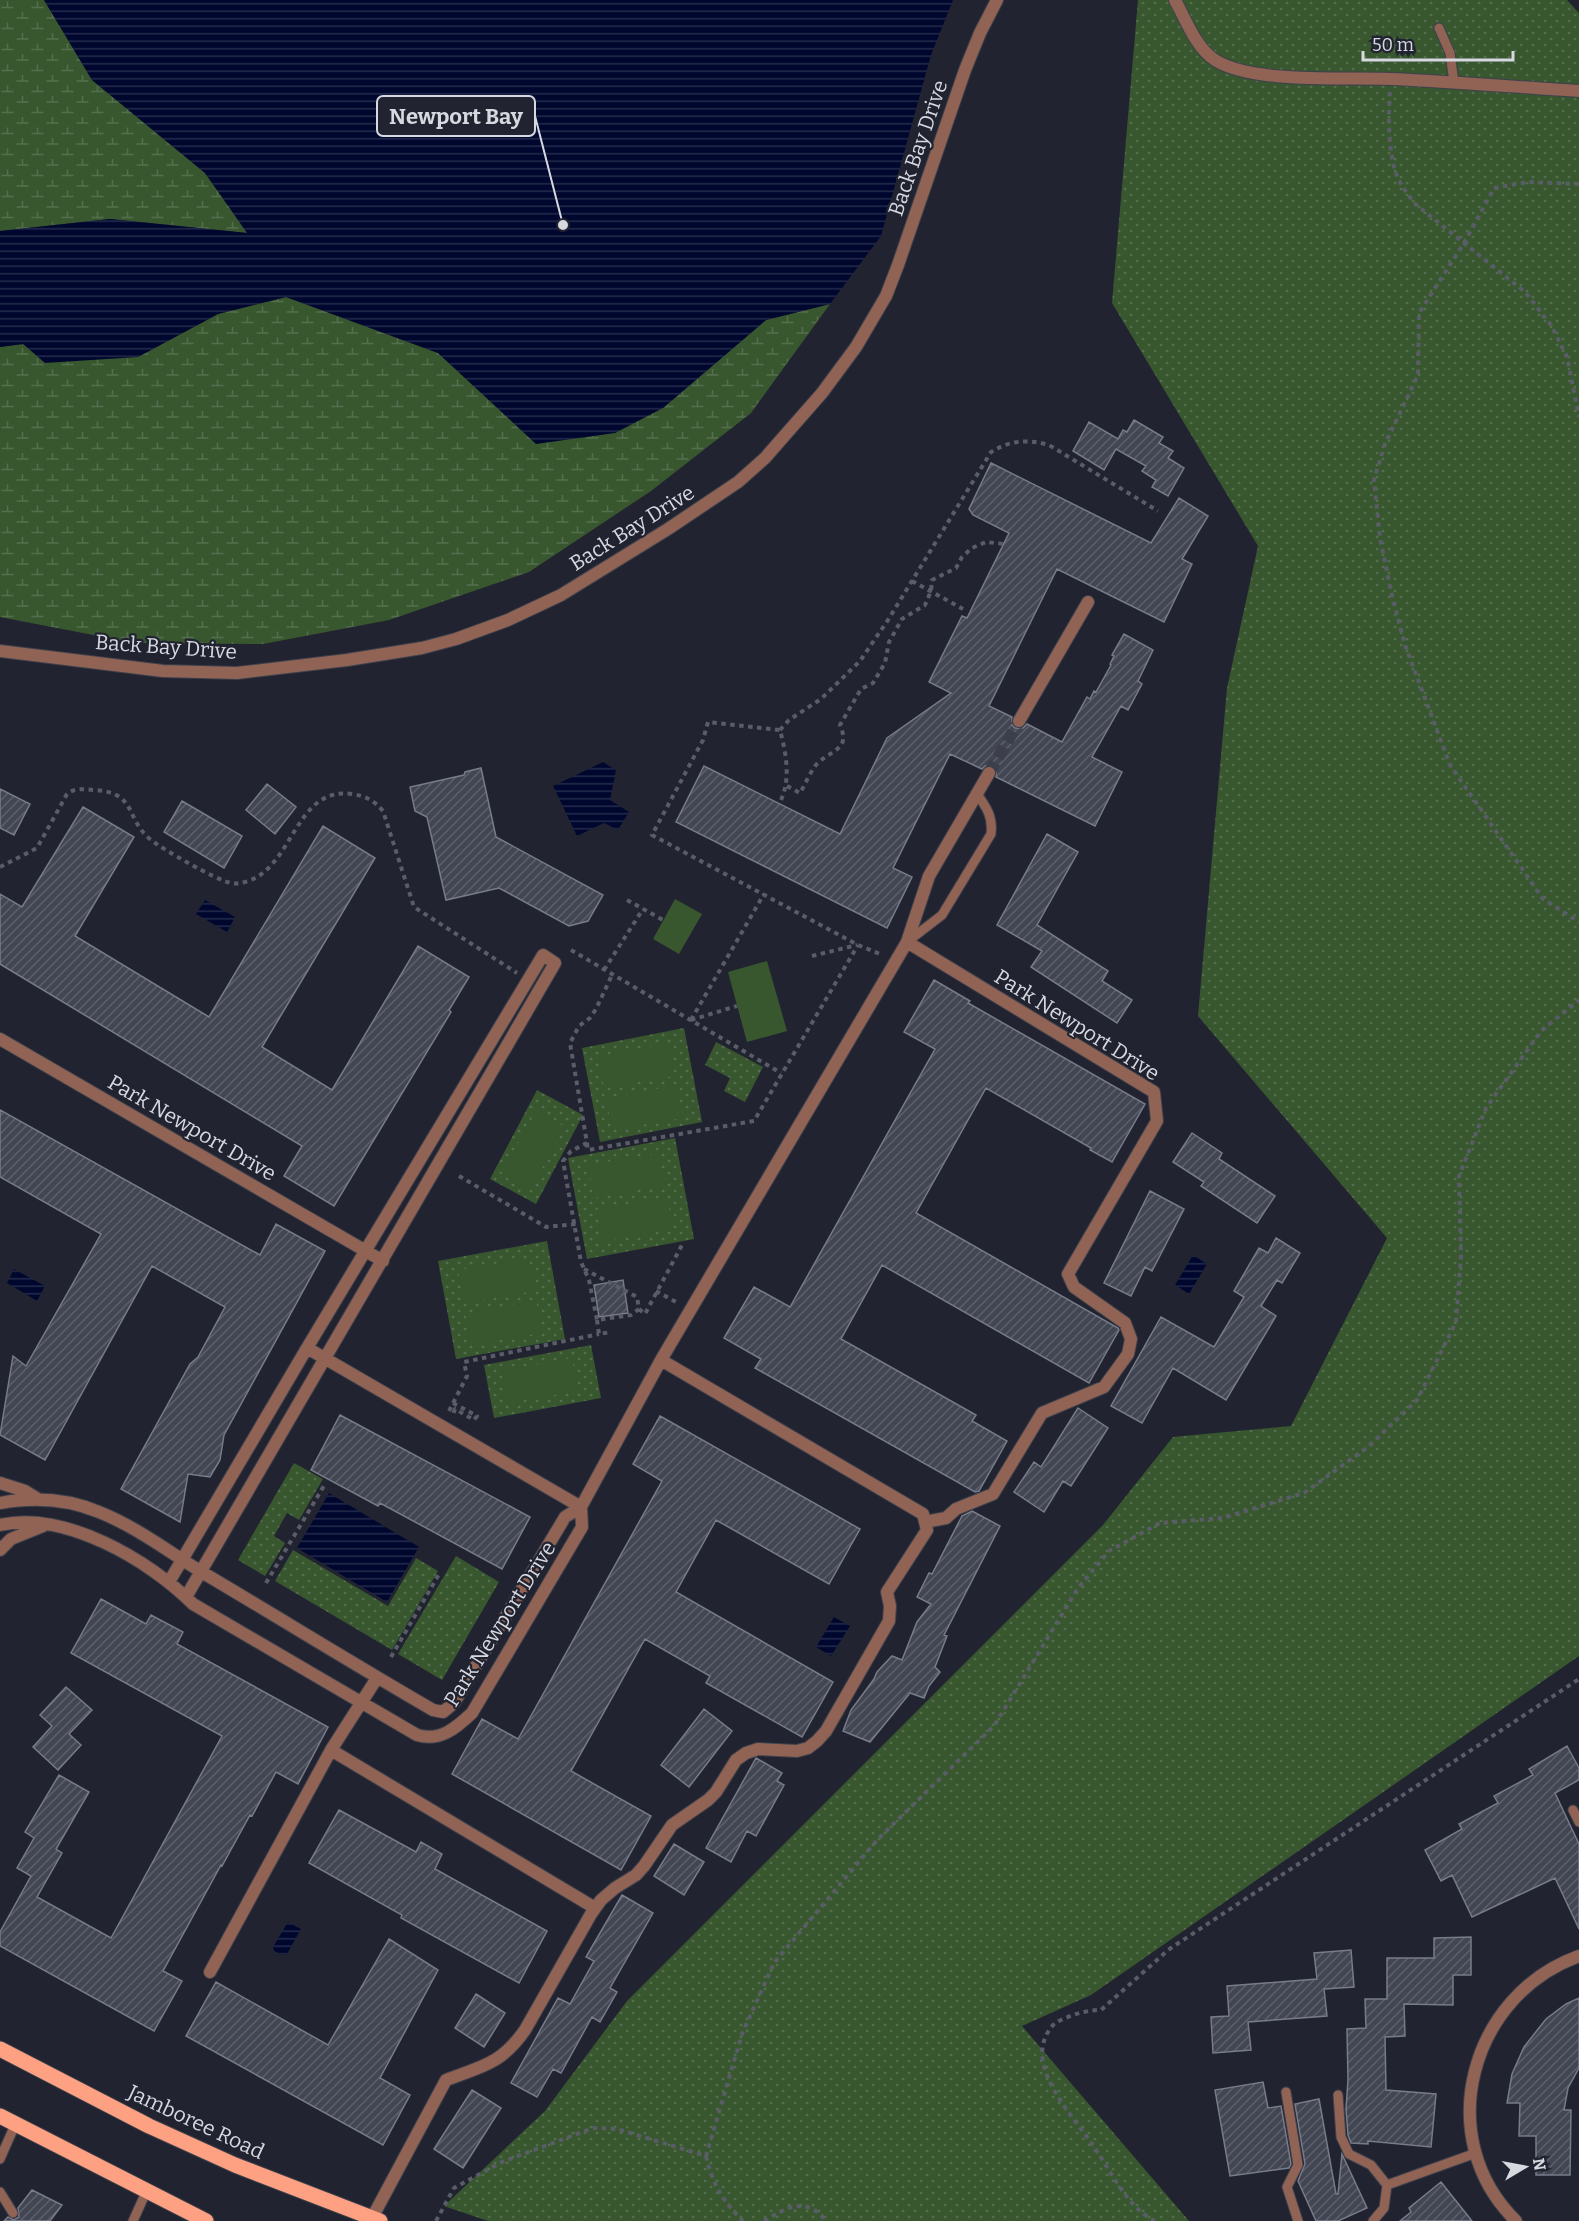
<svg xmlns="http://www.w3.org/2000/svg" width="1579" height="2221" font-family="Bitter,serif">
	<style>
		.green { fill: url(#green-dots) }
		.wetland { fill: url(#wetland-marsh) }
		.pitch { fill: #38572f }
		.water { fill: url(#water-rules) }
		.building { fill: url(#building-hatch); stroke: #777b8a; stroke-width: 1.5 }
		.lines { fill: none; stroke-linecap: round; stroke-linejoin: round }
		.street-tunnel { stroke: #3c3f4b; stroke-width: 12; stroke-dasharray: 12 6; stroke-linecap: butt }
		.lane-casing { stroke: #3e414c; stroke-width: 11 }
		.street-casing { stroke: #3e414c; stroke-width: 14 }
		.primary-casing { stroke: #3e414c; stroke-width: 17 }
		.path { stroke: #5a5c67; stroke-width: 4; stroke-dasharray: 4.5 4.5; stroke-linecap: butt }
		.lane { stroke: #906354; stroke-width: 9 }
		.street { stroke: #906354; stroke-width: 12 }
		.primary { stroke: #fea182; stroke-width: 15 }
		.labels { text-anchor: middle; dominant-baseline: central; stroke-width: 4.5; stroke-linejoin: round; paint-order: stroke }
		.street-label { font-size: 21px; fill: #d7d9e1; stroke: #212430 }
		.leader { fill: none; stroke: #d7d9e1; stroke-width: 2 }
		.callout-dot { fill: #d7d9e1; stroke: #212430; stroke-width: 2 }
		.callout { fill: #212430; stroke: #d7d9e1; stroke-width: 2 }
		.callout-label { font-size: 22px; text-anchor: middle; font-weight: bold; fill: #d7d9e1 }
	</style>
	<defs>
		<pattern id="green-dots" width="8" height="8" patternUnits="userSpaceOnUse" patternTransform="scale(1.5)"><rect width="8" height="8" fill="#38572f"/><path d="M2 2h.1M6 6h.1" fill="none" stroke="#546f4d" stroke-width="1.8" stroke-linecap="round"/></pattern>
		<pattern id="wetland-marsh" width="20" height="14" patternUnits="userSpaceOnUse" patternTransform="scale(1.5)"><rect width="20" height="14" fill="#38572f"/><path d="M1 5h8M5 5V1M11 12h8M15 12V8" fill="none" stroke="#546f4d"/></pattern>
		<pattern id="water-rules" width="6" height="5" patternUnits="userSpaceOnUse" patternTransform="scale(1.5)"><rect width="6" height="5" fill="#00072e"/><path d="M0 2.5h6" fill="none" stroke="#242b4c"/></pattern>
		<pattern id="building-hatch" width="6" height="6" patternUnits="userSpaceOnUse" patternTransform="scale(1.5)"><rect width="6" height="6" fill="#424653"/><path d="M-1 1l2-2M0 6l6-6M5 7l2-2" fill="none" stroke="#5d606b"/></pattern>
	</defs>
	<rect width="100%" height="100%" fill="#212430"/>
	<path class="green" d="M1138,0h429l12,13v1643l-488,339 -69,31 167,195h-701l-44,-15 101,-95 82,-110 476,-476 70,-88 118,-11 96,-188 -189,-222 29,-328 31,-142 -146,-243z
		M684,1028l18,94 -102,20 -18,-94z
		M716,1042l47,25 -18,35 -21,-11 6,-13 -25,-13z
		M537,1090l46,25 -47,89 -46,-25z
		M675,1138l19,101 -107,20 -19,-101z
		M547,1241l18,98 -109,20 -18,-98z
		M591,1345l10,53 -107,20 -10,-53z
		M294,1463l29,16 -24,41 -12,-7 -13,23 11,7 -20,33 -27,-16z
		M293,1550l95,56 28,-48 22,13 -46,79 -117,-69z
		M456,1556l43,26 -57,98 -44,-26z"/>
	<path class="wetland" d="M0,0h44l48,80 113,93 43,60 -138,-14 -110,12z
		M286,297l152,56 99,91 126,-36 103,-88 64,-16 -79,109 -100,78 -122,81 -140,48 -126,24 -128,-1 -135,-26v-270l23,-3 115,13 80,-43z"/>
	<path class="pitch" d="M675,899l27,15 -23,40 -26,-15z
		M767,961l20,70 -40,11 -19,-70z
		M669,1043l6,33 -71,12 -6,-32z
		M677,1085l6,33 -71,12 -6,-32z
		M536,1111l29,16 -35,63 -29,-16z
		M659,1153l6,32 -71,13 -6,-33z
		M667,1197l6,32 -71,13 -5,-33z
		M529,1258l6,33 -71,12 -6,-33z
		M536,1300l6,33 -71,12 -6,-32z
		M572,1358l6,33 -71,12 -6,-32z"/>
	<path class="water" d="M44,0h909l-22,55 -50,181 -51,68 -64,16 -103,88 -48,25 -79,11 -98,-91 -152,-56 -68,17 -80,43 -93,6 -22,-19 -23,3v-116l110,-12 137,14 -42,-60 -113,-93z
		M603,762l13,8 -6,30 19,12 -11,18 -14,-7 -27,13 -24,-50z
		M205,900l30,17 -8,15 -31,-18z
		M1193,1255l14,9 -18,30 -14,-9z
		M14,1269l31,17 -8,15 -30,-18z
		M329,1493l90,54 -32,55 -90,-54z
		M834,1617l16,9 -19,30 -15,-9z
		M288,1922l13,7 -14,25 -4,1 -9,-4 -1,-4z"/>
	<path class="building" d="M1134,420l29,17 -4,6 14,8 -5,7 16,10 -16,28 -16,-9 4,-7 -14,-9 4,-5 -30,-17 -12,21 -31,-19 16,-29 29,17 5,-9 4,2z
		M991,463l160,80 28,-45 29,18 -26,43 10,5 -28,58 -107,-53 -68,137 23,11v8l3,3h8l4,-4 35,18 25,-45 3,2 4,-8 2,1 15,-27 -1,-1 4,-8 -2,-1 12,-21 29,16 -15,31 4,3 -14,26 -7,-4 -29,51 30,15 -27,54 -99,-49v-8l-3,-3h-8l-3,3 -32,-15 -57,114 19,9 -25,51 -211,-106 28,-56 136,68 47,-96 64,-45 -22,-11 33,-66 5,2 42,-85 -36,-18 -4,-6z
		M481,768l15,69 107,58 -15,26 -19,5 -70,-38 -53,12 -19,-83 -12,-6 -5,-24 54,-12 1,-3z
		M267,784l29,23 -21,27 -29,-24z
		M0,789l30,15 -16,31 -14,-7z
		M182,801l60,35 -18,32 -60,-36z
		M83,807l51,30 -59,99 134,81 114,-191 52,32 -113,189 70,43 86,-144 51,31 -20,33 2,2 -117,194 -50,-30 18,-30 -302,-182v-70l22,13z
		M1047,834l31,18 -41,73 71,46 -6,10 30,19 -15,23 -86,-56 11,-16 -45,-26z
		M934,980l36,21 -2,2 177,101 -33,58 -22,-12 1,-2 -105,-60 -70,125 202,115 1,2 -30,53 -207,-118 -41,74 135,76 -4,6 35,20 -28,50 -4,1 -220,-124 6,-9 -37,-21 30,-51 36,20 145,-258 -31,-17z
		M0,1110l260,145 16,-31 49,27 -101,184 -4,25 -10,17 -22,-3 -8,48 -59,-33 69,-125 8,-7 27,-50 -73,-41 -107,194 -45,-25 13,-79 13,10 75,-132 -101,-57z
		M1192,1133l30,20 -3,6 56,37 -18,27 -56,-37 3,-4 -31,-20z
		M1150,1191l34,18 -32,62 -7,-4 -14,29 -27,-13z
		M1276,1238l24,15 -18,30 -5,-3 -16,26 15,10 -50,84 -53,-32 -31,55 -31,-17 50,-89 53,30 30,-50 -10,-6 25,-43 9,5z
		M623,1280l5,33 -29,4 -5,-32z
		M1078,1408l30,20 -37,58 -8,-5 -19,31 -30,-20 20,-30 7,5z
		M340,1415l190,102 -28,52 -122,-66 -2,3 -67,-36z
		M660,1416l200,113 -31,55 -113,-64 -40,72 157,90 -31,55 -96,-54 4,-7 -65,-37 -74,132 80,45 -30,54 -169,-96 30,-55 36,20 144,-258 -29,-17z
		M972,1511l28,15 -56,109 3,1 -12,31 5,5 -11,14 -5,12 -14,-5 -40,49 -27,-11 8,-21 23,-31 3,-7 15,-16 10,4 15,-38 14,-18 -14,-7 12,-24 3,1 30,-58z
		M101,1599l45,25 5,-9 32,17 -6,12 151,83 -30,57 -22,-12 -24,44 -2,-1 -28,51 -1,-1 -58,106 19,10 -28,50 -154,-85v-14l31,-56 -14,-8 17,-30 -9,-6 34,-57 30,17 -33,57 6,4 -25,44 74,41 111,-202 -151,-83z
		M66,1687l26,23 -23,24 12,11 -23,25 -25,-23 19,-21 -12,-11z
		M704,1709l28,22 -43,56 -28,-22z
		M1567,1746l12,22v12l-24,13 24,51v85l-24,-51 -83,39 -20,-42 -11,6 -16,-31 37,-21 -3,-5 39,-21 -4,-7 39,-21 -4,-6z
		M756,1758l26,15 -5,8 7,4 -28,51 -9,-5 -16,31 -25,-14z
		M339,1810l77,42 5,-10 21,12 -7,15 112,62 -28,52 -118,-65 1,-3 -93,-52z
		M674,1844l30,18 -20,33 -30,-19z
		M622,1895l31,18 -43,75 7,4 -17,30 -8,-5 -31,56 -8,-4 -16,28 -26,-14 47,-85 12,6 24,-43 -8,-4z
		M1471,1937v38h-18v30l-49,-1 1,32 -20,1 1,53 50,4 -5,53 -63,-6v3l-17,-1 -3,-8 -2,-26 2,-29 -1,-51 19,-1 -1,-29h22v-41h47v-20z
		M389,1939l49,31 -58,108 30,17 -27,50 -197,-109 30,-54 112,63z
		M1351,1950l3,37 -30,2 3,27 -79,6 3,28 -38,3 -2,-36 18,-1 -2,-30 90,-7 -3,-26z
		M476,1994l29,19 -21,34 -29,-19z
		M1579,1998v70l-11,20 -4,22h7l-1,65h-34v-39h-17l1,-33h-13l5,-29 12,-27 22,-28 20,-15z
		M1263,2082l5,26 13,-2 10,58 -2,4 -59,8 -15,-86z
		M472,2090l29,18 -38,60 -29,-19z
		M1319,2099l17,95h2l4,-40 25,54 -29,13h-22l-18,-40 7,-17 -10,-60z
		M1441,2182l31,39h-72l11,-9 -2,-4z
		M32,2190l30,15 -12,16h-46l4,-4 6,3 5,-3 -1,-9z"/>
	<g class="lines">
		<path class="street-tunnel" d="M989,773l30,-52"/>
		<g class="lane-casing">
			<path id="lane" d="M1439,28l11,25 4,30
				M907,942l35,-27 49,-81c2,-17 -4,-26 -14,-40
				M1573,1810l6,12
				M1286,2092l12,73 -11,22 11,34
				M1338,2095l3,42 8,17 22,11 16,20
				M0,2159l15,-34
				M0,2192l13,21
				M133,2221l14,-31
				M1373,2221l11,-13 3,-23 89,-32"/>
		</g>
		<g class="street-casing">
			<path id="street" d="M1175,0c11,20 21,48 40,60 37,24 131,17 177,19 62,3 125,8 187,12
				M0,651l163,20 74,2 110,-13 75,-12 34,-9 52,-19 53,-25 107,-66 70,-47 27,-24 57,-65 34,-46 30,-51 12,-31 67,-195 15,-37 17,-33
				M1019,721l69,-119
				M907,942l247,150 3,29 -89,153 6,13 51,36 6,16 -3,15 -24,33 -62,26 -49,81 -37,15 -10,9 -21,4
				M0,1039l383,222
				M307,1348l274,159
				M0,1483l25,8 13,8
				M0,1503c33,-6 68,-4 99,9 38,15 71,41 106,62 76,45 152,92 228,136l10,2 11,-9 111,-186 16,-10 80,-147 246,-418 22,-66 60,-103
				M0,1525c64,-15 149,35 193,79l224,131c23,7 39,-7 55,-22l110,-186 -1,-20
				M0,1550l11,-11 32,-13
				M169,1582l138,-234 236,-393 12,8 -369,634
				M331,1750l264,158
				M210,1972l121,-222 46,-72
				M372,2218l74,-138c37,-14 55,-16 79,-50l66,-116 10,-14 14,-12 21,-13 8,-9 28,-41 36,-25 8,-8 20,-32 10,-7 12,-4 39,2 11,-3 9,-7 9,-10 63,-110 1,-15 -3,-14 40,-62 -4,-16 -262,-154
				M1516,2221c-85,-83 -46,-226 63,-265"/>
		</g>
		<g class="primary-casing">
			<path id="primary" d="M0,2049l149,77 86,39 145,56
				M0,2116l206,105"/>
		</g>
		<path class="path" d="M1390,92c-2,24 -2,61 7,84 4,10 11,18 17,27l111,89 26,33 16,32 12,60
			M1579,184l-51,-2 -34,6 -30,55 -45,70 -1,62 -33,69 -11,36 6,58 12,58 13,49 45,120 93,134 36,23
			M912,581l51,28
			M780,730l9,-10 32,-21 39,-38 28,-41 103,-168c19,-12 38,-13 58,-7l109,66
			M787,786l13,7c6,-10 12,-26 20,-32 15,-12 30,-13 20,-36l21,-36 12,-6 12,-20 4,-21 13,-23 23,-14 6,-14 1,-11 24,-12 6,-11 10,-9 14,-6 18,2
			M781,800c10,-22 5,-47 -1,-70l-72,-8 -5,18 -51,95 206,110 22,9 2,-1
			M0,867l37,-19 30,-54c7,-6 16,-5 26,-4 45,2 31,28 58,50 13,10 65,40 80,43 5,1 9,0 14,-1 49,-13 49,-96 107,-88 13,2 22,6 31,17l31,96 103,66
			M627,900l36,20
			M571,950l210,123
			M812,956l45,-11
			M604,970l39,-61
			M691,1020l73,-126
			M691,1020l46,-14
			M587,1143l1,7 166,-29 104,-176
			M459,1176l87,51 30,-3
			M584,1269l53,28 2,12 -8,6 -34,5 -8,-40 -8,-18 -18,-101 8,-10 16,-8 -17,-100 9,-17 11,-8 6,-9 16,-34
			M656,1291l20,11
			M639,1309l6,5 37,-69
			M597,1320l2,14 12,-2
			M453,1403l24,13 -3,4 -19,-11 -2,5
			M449,1411l18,-35 -3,-14 135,-28
			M266,1583l59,-99
			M391,1657l48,-83
			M706,2156c7,29 16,44 37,65
			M436,2221l18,-33 48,-26 91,-34 24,1 89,27 36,-122 32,-71 104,-124 116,-113 84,-138 31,-37 51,-28 63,-5 81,-25 64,-46 49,-47 39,-78 5,-66 -2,-80 27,-68 55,-77 38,-31
			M764,2221c22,-13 42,-26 62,0
			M1155,2221c-28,-13 -45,-52 -63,-77 -19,-28 -66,-76 -44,-112 4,-6 6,-9 13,-12 13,-6 26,-10 40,-10l67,-60 411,-271"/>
		<use href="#lane" class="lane"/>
		<use href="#street" class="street"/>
		<use href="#primary" class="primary"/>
	</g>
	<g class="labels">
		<g class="street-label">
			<text transform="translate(918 148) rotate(-71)">Back Bay Drive</text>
			<text transform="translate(632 528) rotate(-32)">Back Bay Drive</text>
			<text transform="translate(166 647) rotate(4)">Back Bay Drive</text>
			<text transform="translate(1077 1025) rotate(32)">Park Newport Drive</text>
			<text transform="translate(192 1128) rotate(30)">Park Newport Drive</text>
			<text transform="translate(500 1624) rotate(-58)">Park Newport Drive</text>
			<text transform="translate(196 2122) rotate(25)">Jamboree Road</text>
		</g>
	</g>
	<path class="leader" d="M563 225L535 116"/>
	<circle class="callout-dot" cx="563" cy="225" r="6"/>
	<rect class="callout" x="377" y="96" width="158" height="40" rx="6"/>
	<g class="callout-label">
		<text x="456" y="124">Newport Bay</text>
	</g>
	<g transform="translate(1525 2167) rotate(80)" stroke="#212430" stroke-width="4.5" paint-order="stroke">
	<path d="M0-4.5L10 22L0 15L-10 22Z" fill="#d7d9e1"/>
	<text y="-9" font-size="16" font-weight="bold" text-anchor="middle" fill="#d7d9e1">N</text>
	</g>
	<path d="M1363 51v9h150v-9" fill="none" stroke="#d7d9e1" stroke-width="3"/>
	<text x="1372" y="51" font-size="18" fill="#d7d9e1" stroke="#212430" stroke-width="4.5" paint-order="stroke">50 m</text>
</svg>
